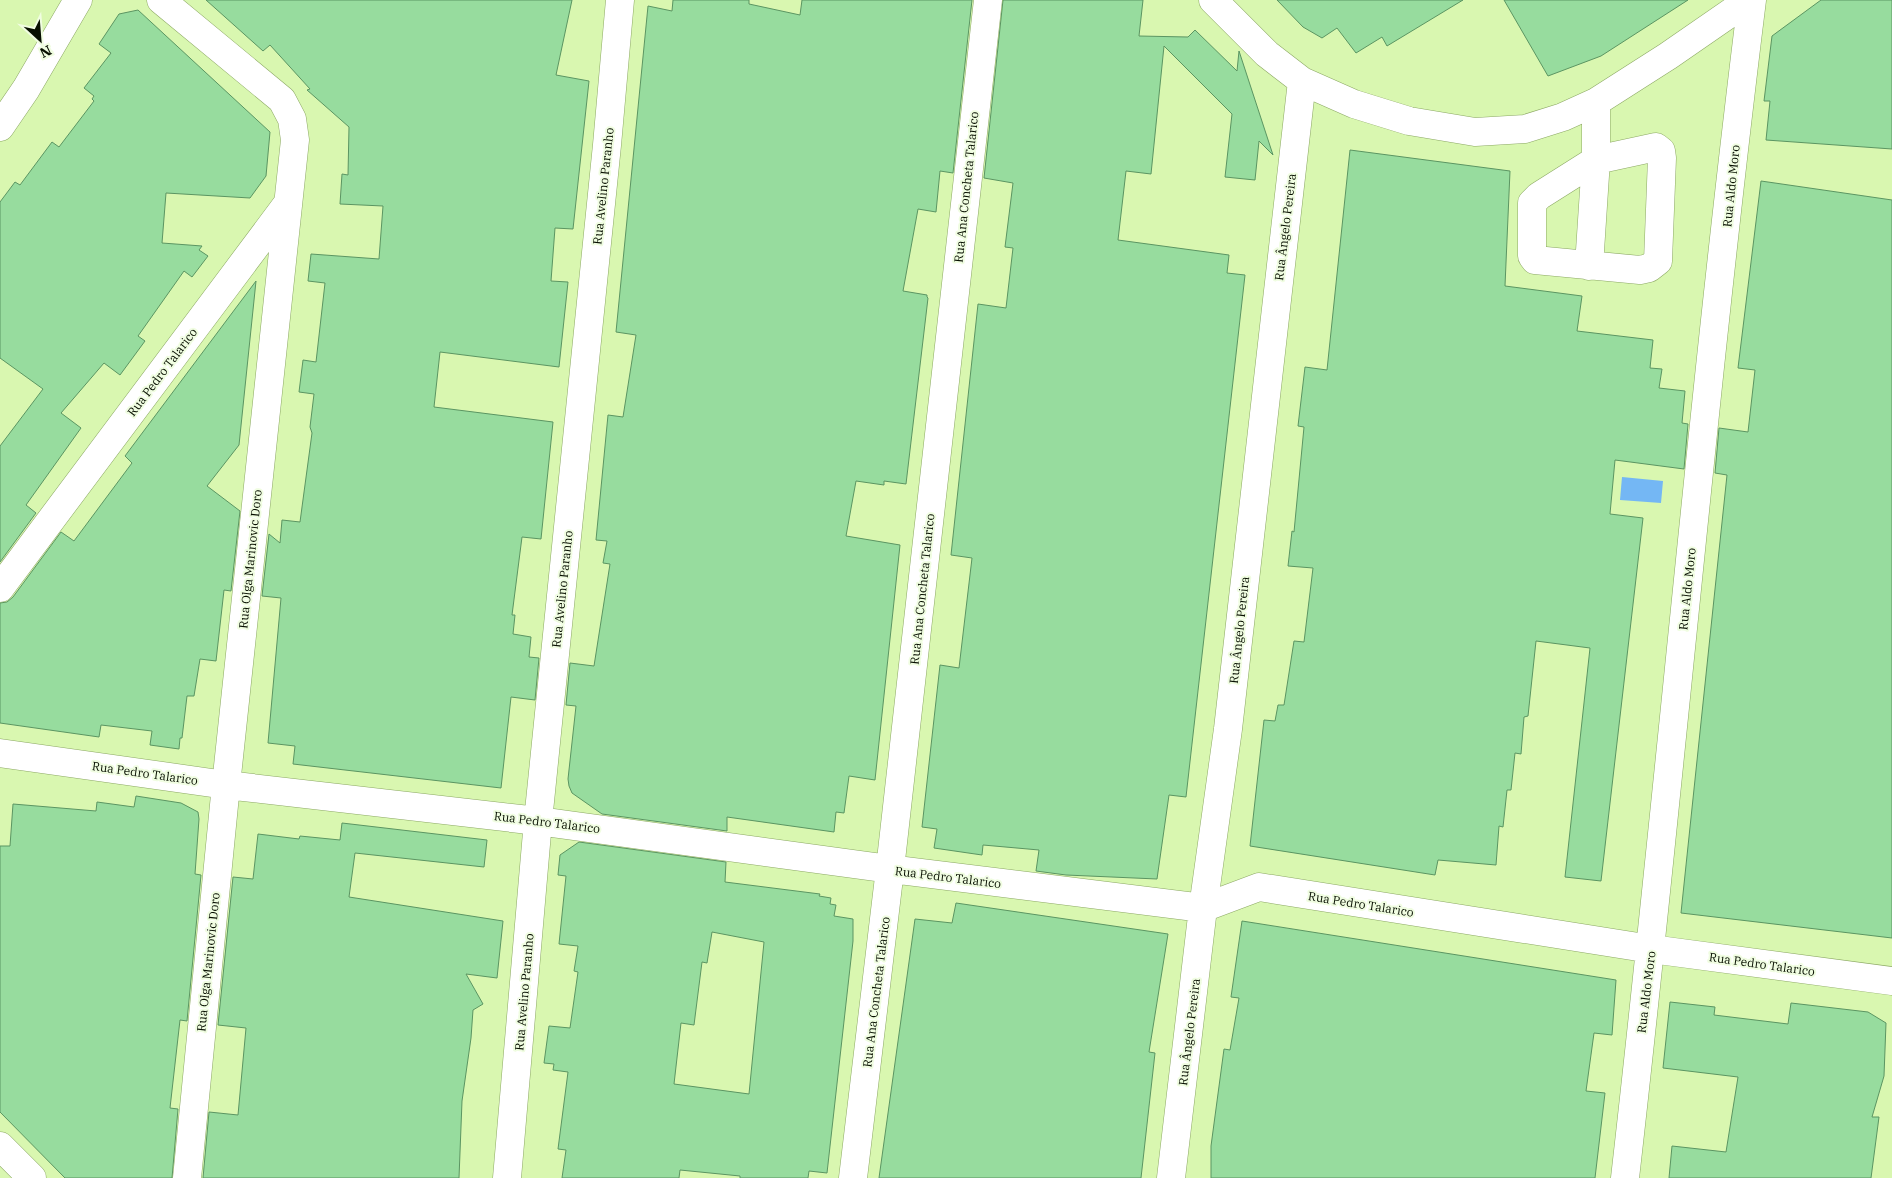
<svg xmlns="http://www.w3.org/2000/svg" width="1892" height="1178" font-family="'IBM Plex Serif',serif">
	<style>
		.water { fill: #74b7f4 }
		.building { fill: #97dc9e; stroke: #5b9562; fill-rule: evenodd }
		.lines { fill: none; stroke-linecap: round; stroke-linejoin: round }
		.minor-casing { stroke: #8ca864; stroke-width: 29 }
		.major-casing { stroke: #8ca864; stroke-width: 29 }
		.minor { stroke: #fff; stroke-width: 28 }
		.major { stroke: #fff; stroke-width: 28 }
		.labels { text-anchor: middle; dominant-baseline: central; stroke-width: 4; stroke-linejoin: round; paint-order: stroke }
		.street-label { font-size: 12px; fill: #070f00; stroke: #f0fde1 }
	</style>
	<rect width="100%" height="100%" fill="#d9f7b0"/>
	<path class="water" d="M1622,477l41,4 -2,22 -41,-3z"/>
	<path class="building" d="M206,0h366l-16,75 33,6 -16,148 -18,-1 -4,53 17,1 -9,85 -119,-15 -6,55 119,15 -12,117 -19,-2 -10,78h3l-2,19 18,3 -2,20 10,1 -4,42 -24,-3 -10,91 -208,-24 2,-18 -27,-3 13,-145 -19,-2 7,-62 11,9 2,-23 18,2 12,-89 -2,-6 4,-33 -15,-2 4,-32 13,2 9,-79 -17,-2 3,-27 68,5 4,-53 -43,-2 2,-30 6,1 1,-48 -42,-37 3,-1 -40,-44 -7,6z
		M673,0h76v4l51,11 2,-15h170l-19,173 -13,-2 -4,41 -18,-3 -15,82 24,4v2l1,1 -22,186 -22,-3v4l-28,-4 -10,55 54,9 -25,235 -26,-4 -5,37 -8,-1 -2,20 -107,-15v14l-125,-17 -30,-21 -3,-7 -1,-7 8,-73 -10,-1 4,-42 24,3 16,-102 -7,-1 4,-22 -11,-1 12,-125 15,2 13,-82 -20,-3 32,-326 24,5z
		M1003,0h140l-4,36 49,1 7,-7 42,41 2,-20 34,104 -14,-14 -4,39 -30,-3 7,-63 -68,-68 -13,128 -25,-3 -8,69 111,15 -2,18 18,2 -59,522 -17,-2 -12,84 -91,-4 -30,-4 3,-21 -56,-5 -1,10 -48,-7 3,-19 -15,-2 18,-162 19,3 13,-110 -21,-3 27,-251 28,4 7,-60 -8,-1 8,-64 -29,-5z
		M1277,0h186l-76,46 -5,-9 -26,16 -19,-25 -15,10 -19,-11z
		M1504,0h184l-87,56 -53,20z
		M1821,0h71v149l-126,-9 4,-39h-6l8,-65z
		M138,10l132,122 -4,44 -16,22 -84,-5 -4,50 40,3 -3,4 9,6 -16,21 -8,-6 -46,65 7,5 -25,34 -16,-12 -43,50 20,15 -55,77 10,8 -36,49v-116l43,-57 -43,-31v-156l15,-20 5,3 32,-43 7,5 35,-46 -2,-2 2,-3 -10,-8 27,-35 -12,-9 20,-30z
		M1350,150l160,21 -5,115 77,10 -5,35 76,9 -3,28 12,1 -3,19 26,3 -3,32 6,1 -4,45 -69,-9 -5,54 33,4 -42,363 -36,-4 25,-229 -54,-7 -8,75 -4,1 -3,37 -6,-1 -4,37h-4l-4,37 -4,-1 -3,39 -58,-5 -3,15 -185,-29 14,-126 11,1 3,-16h6l10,-64 10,1 9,-74 -25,-2 4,-35 2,1 10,-105 -6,-1 7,-59 22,3z
		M1761,181l131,19v738l-211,-25 46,-438 -12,-2 4,-45 29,4 7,-62 -17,-2z
		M256,281l-17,164 -32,41 33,25 -9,80 -7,-1 -8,71 -16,-2 -6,37h-7l-5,42h-2l-1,11 -29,-4 2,-14 -51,-6 -2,12 -99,-14v-120l7,-1 6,-5 48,-65 13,9 58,-78 -7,-7z
		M136,796l45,7 17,9 1,7 -4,55 6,1 -14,146 -7,-1 -10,88 8,1 -6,69h-107l-65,-66v-266h10l3,-42 83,7 1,-9 37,5z
		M342,823l145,17 -3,27 -129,-14 -6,44 154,24 -6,57 -31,-4 17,30 -10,6 -2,28 -9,63 -3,77h-256l6,-66 29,3 8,-87 -28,-3 15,-148 20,2 5,-45 41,5 1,-3 40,4z
		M579,842l147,20 -1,20 95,12 -1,2 12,2 -1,6 6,1 -2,11 19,3v22l-26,232 -18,-2 -1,7h-68v-2l-60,-6 -1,8h-117l4,-28 -8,-1 10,-77 -15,-2 1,-6 -10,-1 5,-37 21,2 8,-56 -4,-1 4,-25 -19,-2 7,-68 -8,-1 2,-20zM712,932l52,10 -15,152 -75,-10 7,-61 13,2 8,-63 5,1z
		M956,903l212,31 -19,118 6,1 -14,125h-262l36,-259 37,4z
		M1242,921l374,59 -4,55 -18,-2 -8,58 19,2 -10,85h-384v-32l13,-97 6,1 9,-52 -8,-1z
		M1670,1002l45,5 -1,8 74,9 3,-21 77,9 18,11 -2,53 -12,41h7l-8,61h-202l3,-32 54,6 12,-75 -75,-9z"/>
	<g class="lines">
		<g class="minor-casing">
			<path id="minor" d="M161,0l121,100 10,19 3,21 -69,645 -39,393
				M1213,0l54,54 35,27 52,23 55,17 66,11 50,-3 38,-12 33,-15 72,-46 81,-56
				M1656,147l5,4 1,7 -4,103 -9,7 -9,2 -105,-10 -3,-4v-53l7,-7 57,-36z
				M1589,266l7,-106v-58
				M0,588l288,-385
				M0,753l226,32 312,36 352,48 313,39 56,-21 392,62 241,32
				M0,1146l32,32
				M507,1178l31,-357 69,-676 13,-145
				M853,1178l37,-309 98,-869
				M1171,1178l32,-270 25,-179 74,-648
				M1625,1178c45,-392 78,-786 127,-1178"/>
		</g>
		<g class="major-casing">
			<path id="major" d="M0,127l26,-38 52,-89"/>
		</g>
		<use href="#minor" class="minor"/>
		<use href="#major" class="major"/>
	</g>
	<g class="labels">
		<g class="street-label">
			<text transform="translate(603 186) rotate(-84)">Rua Avelino Paranho</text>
			<text transform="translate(1731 186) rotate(-84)">Rua Aldo Moro</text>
			<text transform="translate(966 187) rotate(-84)">Rua Ana Concheta Talarico</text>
			<text transform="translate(1285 227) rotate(-83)">Rua Ângelo Pereira</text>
			<text transform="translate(162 372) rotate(-53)">Rua Pedro Talarico</text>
			<text transform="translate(250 559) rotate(-84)">Rua Olga Marinovic Doro</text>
			<text transform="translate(562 589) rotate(-84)">Rua Avelino Paranho</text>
			<text transform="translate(922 589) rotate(-84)">Rua Ana Concheta Talarico</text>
			<text transform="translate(1687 589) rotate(-84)">Rua Aldo Moro</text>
			<text transform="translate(1239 630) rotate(-84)">Rua Ângelo Pereira</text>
			<text transform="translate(145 773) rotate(8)">Rua Pedro Talarico</text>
			<text transform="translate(547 822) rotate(7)">Rua Pedro Talarico</text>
			<text transform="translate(948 877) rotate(7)">Rua Pedro Talarico</text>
			<text transform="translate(1361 904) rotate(9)">Rua Pedro Talarico</text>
			<text transform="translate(208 962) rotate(-84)">Rua Olga Marinovic Doro</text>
			<text transform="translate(1762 964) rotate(8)">Rua Pedro Talarico</text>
			<text transform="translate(524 992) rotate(-85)">Rua Avelino Paranho</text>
			<text transform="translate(876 992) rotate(-83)">Rua Ana Concheta Talarico</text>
			<text transform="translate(1646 992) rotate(-83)">Rua Aldo Moro</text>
			<text transform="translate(1189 1032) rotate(-83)">Rua Ângelo Pereira</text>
		</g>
	</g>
	<g transform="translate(40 40) rotate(154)" stroke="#f0fde1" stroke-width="4" paint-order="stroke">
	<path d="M0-4L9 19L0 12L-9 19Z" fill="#070f00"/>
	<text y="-8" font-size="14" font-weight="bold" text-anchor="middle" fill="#070f00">N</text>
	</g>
</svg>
